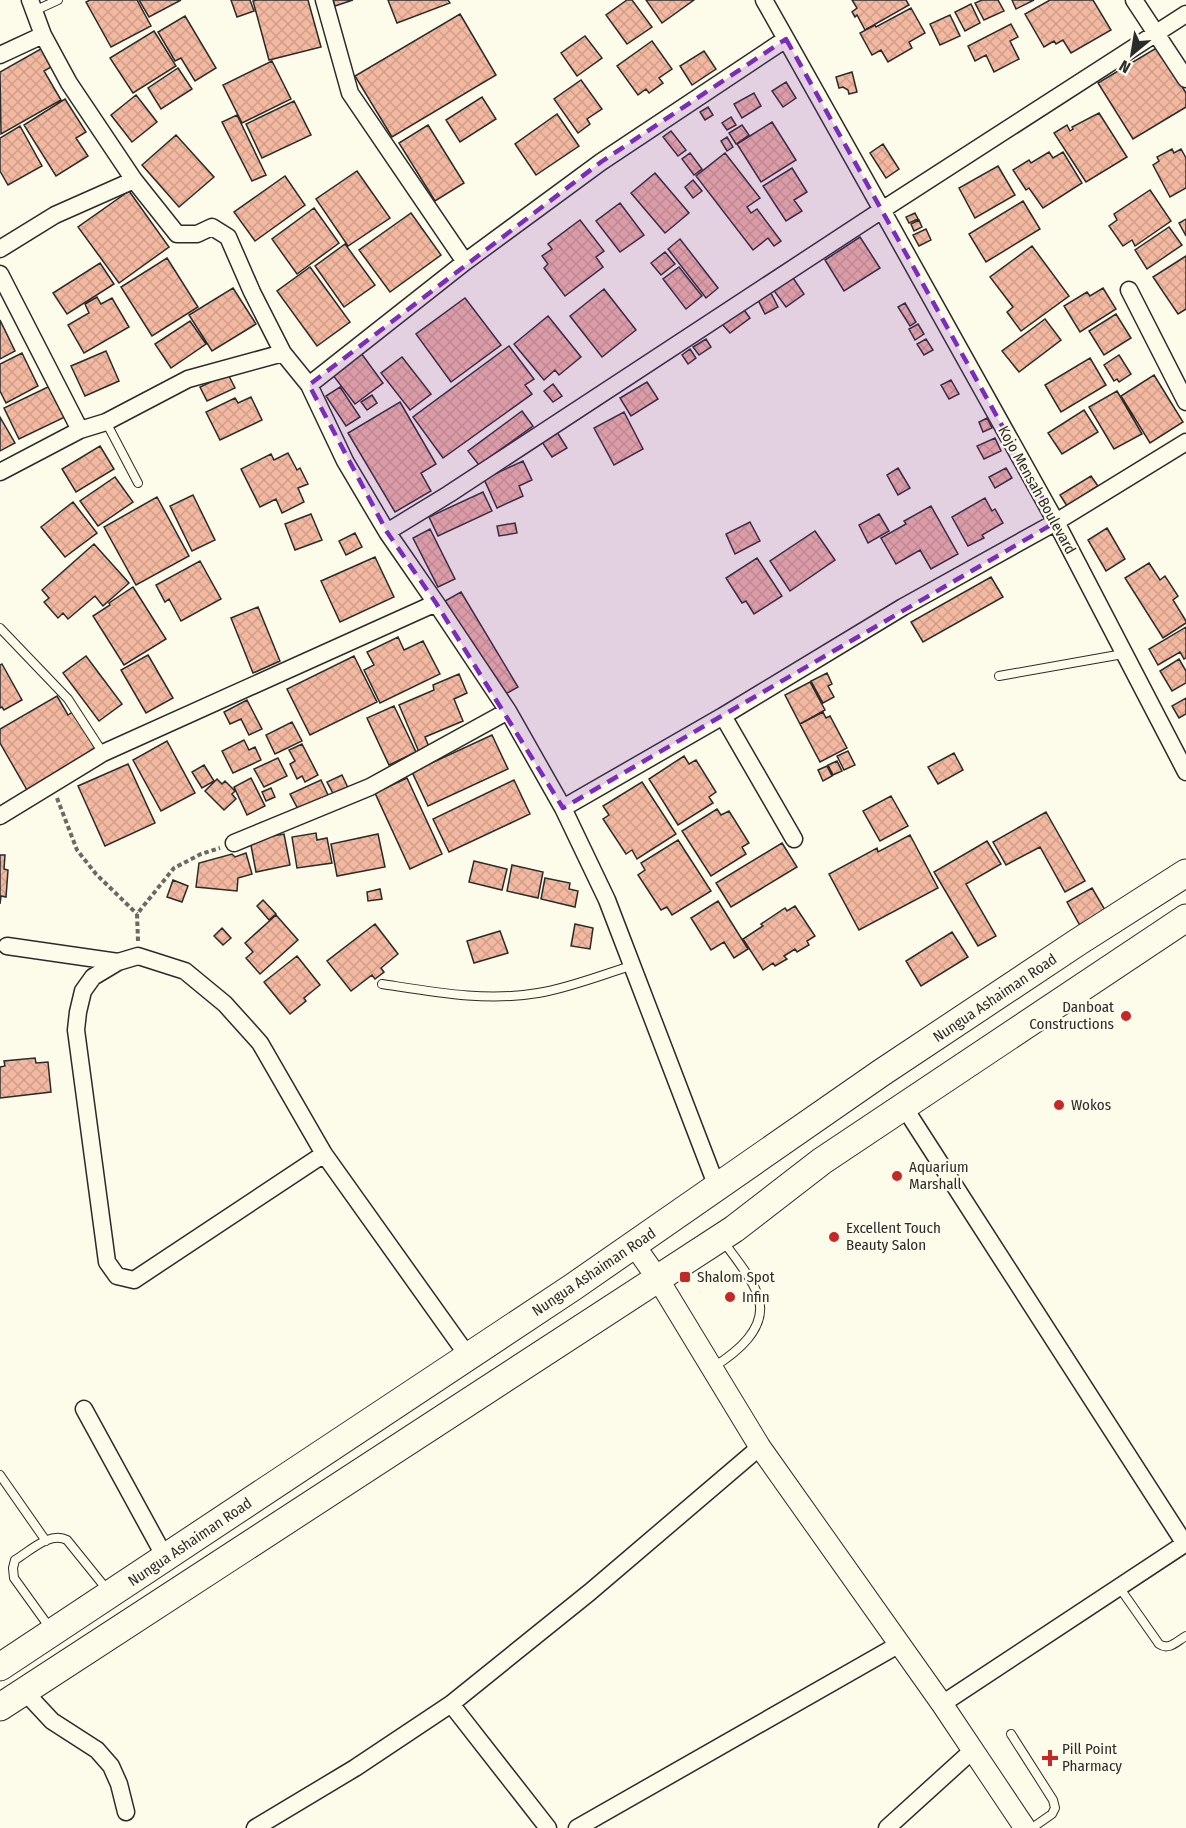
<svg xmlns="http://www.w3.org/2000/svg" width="1186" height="1828" font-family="'Fira Sans Condensed',sans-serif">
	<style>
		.building { fill: url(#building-cross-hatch); stroke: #2b2b2b; stroke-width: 1.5 }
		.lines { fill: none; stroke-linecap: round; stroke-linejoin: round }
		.service-casing { stroke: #2b2b2b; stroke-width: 10 }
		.minor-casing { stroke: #2b2b2b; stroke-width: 19 }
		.tertiary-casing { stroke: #2b2b2b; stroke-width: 23 }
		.primary-casing { stroke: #2b2b2b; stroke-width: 29 }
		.path { stroke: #6a6964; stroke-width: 4; stroke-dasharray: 4.5 3; stroke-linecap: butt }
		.service { stroke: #fdfbea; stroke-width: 8 }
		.minor { stroke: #fdfbea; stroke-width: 16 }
		.tertiary { stroke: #fdfbea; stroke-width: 21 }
		.primary { stroke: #fdfbea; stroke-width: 27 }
		.marked { fill: #7b2cbf; fill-opacity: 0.2; stroke: #7b2cbf; stroke-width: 4.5; stroke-dasharray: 12 8; stroke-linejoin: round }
		.poi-dot { fill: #c62828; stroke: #fdfbea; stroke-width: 2 }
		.labels { text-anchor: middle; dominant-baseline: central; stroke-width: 4.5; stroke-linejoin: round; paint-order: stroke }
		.street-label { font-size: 15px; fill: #2b2b2b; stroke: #fdfbea }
		.poi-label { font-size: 15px; fill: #2b2b2b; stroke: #fdfbea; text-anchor: start }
	</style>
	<defs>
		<pattern id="building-cross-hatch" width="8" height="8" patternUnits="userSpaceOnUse" patternTransform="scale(1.5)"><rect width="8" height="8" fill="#f2b8a0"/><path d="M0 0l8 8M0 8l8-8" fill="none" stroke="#d09e8a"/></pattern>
	</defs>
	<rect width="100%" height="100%" fill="#fdfbea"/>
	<path class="building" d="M90,0h47l14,26 -40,21 -25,-45z
		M139,0h42l-32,17z
		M231,0h19l4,11 -17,6z
		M257,0h51l13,47 -52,13 -16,-59z
		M333,0h20l-18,6z
		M388,0h60l2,3 -53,20z
		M627,0h5l20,27 -25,17 -21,-29z
		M646,0h48l-32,23z
		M852,0h54l3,5 -44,25 -8,-15 -2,2 -3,-5 5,-4z
		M982,0h16l6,11 -20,9 -9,-17z
		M1012,0h22l-18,9z
		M1050,0h43l18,30 -40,23 -8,-13 -7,4 -2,-3 -10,6 -19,-33z
		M971,4l9,19 -15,8 -10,-19z
		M911,8l14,25 -16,9 3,6 -24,14 -7,-12 -9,5 -12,-22 15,-8 1,2z
		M460,14l36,61 -104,62 -37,-61z
		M950,15l10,21 -20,9 -10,-21z
		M185,16l31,52 -21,13 -14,-23 -6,3 -17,-29z
		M1011,24l7,13 -8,4 9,18 -25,13 -8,-17 -11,6 -7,-15z
		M154,31l22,35 -43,27 -23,-35z
		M585,36l17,22 -25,18 -16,-23z
		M652,41l20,28 -13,9 4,5 -14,10 -3,-4 -8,6 -21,-29z
		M46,46l10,18 -12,7 17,29 -60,34 -1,-62z
		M1158,47l28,46v14l-53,32 -35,-56z
		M704,51l12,18 -24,16 -12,-19z
		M272,61l19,38 -49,24 -19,-38z
		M178,68l14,21 -31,20 -13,-21z
		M852,72l5,20 -8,2 -1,-4 -5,-3 -4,1 -3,-11z
		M581,80l21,29 -15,10 3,5 -12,9 -24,-34z
		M786,82l10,16 -13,9 -11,-16z
		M754,93l7,13 -19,12 -8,-14z
		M136,95l21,27 -25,20 -21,-27z
		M482,97l14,22 -36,23 -14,-22z
		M65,99l21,33 -10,6 12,18 -32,20 -32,-51z
		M294,101l17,34 -49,23 -16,-34z
		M708,107l5,8 -8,5 -5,-8z
		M1099,113l28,44 -41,25 -32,-49 13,-8 3,6 3,-2 -1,-2z
		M557,114l22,32 -43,29 -21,-31z
		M237,115l29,60 -14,6 -30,-59z
		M731,117l5,8 -9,5 -5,-7z
		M772,122l24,38 -35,22 -24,-38z
		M428,125l36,58 -29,18 -36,-58z
		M742,125l7,10 -13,9 -7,-11z
		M20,126l22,40 -34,19 -8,-14v-33z
		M671,131l15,19 -8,6 -15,-19z
		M176,135l38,42 -35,30 -37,-42z
		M727,137l6,10 -6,4 -6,-10z
		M883,144l16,25 -13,9 -16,-25z
		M1172,149l2,4 7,-4 5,9v30l-16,9 -17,-32 6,-4 -2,-4z
		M1049,152l4,6 10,-6 19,31 -39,25 -14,-20 -3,2 -13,-20 16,-10 2,3z
		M690,153l12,16 -8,6 -12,-16z
		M725,153l35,45 -13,9 4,6 6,-4 24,32 -7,5 -6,-8 -15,12 -57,-74z
		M998,166l17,29 -40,23 -16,-30z
		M792,168l15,24 -13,8 8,11 -16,10 -23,-35z
		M357,171l33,47 -42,28 -32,-47z
		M655,173l34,40 -24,20 -34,-40z
		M285,176l20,29 -50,36 -21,-29z
		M693,180l9,11 -9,7 -8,-11z
		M1150,190l21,31 -36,25 -3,-6 -9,6 -14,-20 8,-6 -3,-6z
		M129,191l40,56 -50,36 -41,-56z
		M1023,201l17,28 -54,33 -17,-28z
		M620,203l24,32 -24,17 -24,-31z
		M314,208l25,35 -42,31 -25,-35z
		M411,213l30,42 -51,37 -31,-42z
		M915,213l3,6 -9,4 -3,-6z
		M1186,219v17l-7,-13z
		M580,220l24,31 -8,6 7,10 -38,29 -21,-28 4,-4 -6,-8 10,-7 -4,-5z
		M919,220l3,7 -8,4 -3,-7z
		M1169,227l13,18 -35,24 -12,-19z
		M926,229l5,11 -12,6 -6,-11z
		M860,237l20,31 -36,23 -19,-31z
		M680,239l38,49 -12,10 -38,-49z
		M345,244l30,41 -31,22 -29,-41z
		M1032,246l37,50 -48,35 -14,-19 6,-5 -23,-30z
		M665,252l10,12 -14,11 -10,-12z
		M1186,256v53l-8,5 -25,-37z
		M167,258l31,49 -46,29 -31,-49z
		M100,263l14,21 -47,30 -14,-21z
		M310,267l40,55 -33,24 -40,-55z
		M679,267l23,29 -16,13 -23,-30z
		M791,275l13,19 -18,13 -14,-19z
		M233,288l23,36 -44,27 -23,-36z
		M1103,288l13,21 -36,23 -16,-26 23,-14 3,4z
		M604,289l32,41 -34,27 -32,-41z
		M771,293l7,14 -13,7 -7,-14z
		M97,297l4,7 11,-6 17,29 -45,26 -16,-28 21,-12 -4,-9z
		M465,298l36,47 -50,37 -35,-48z
		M905,303l11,19 -6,4 -12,-19z
		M742,307l8,11 -20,15 -9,-10z
		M1116,314l15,24 -27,17 -15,-24z
		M548,316l33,41 -22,18 -4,-5 -11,10 -30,-36z
		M1045,319l16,21 -42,32 -17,-21z
		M0,320l15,31 -15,8z
		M190,321l16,23 -35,24 -16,-24z
		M918,324l6,10 -9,6 -6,-11z
		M706,339l5,8 -12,8 -6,-8z
		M926,339l7,11 -9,5 -7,-11z
		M509,346l25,33 -9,6 7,9 -89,64 -30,-41z
		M690,349l6,9 -8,6 -6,-9z
		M106,351l13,30 -34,15 -14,-30z
		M22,353l16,33 -32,17 -6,-12v-27z
		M361,353l22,30 -28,21 -23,-30z
		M1119,355l12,19 -12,8 -2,-3 -3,2 -10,-16z
		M402,357l29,37 -21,16 -29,-37z
		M1090,358l16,27 -45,27 -16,-27z
		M228,374l7,14 -28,13 -7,-14z
		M1154,375l29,47 -33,21 -29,-47z
		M951,380l8,14 -10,5 -8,-14z
		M647,382l11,17 -27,17 -11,-18z
		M553,384l9,12 -9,6 -9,-11z
		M50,386l15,31 -46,22 -15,-31z
		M340,387l20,30 -14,9 -20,-30z
		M1117,391l25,43 -28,15 -25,-42z
		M372,395l5,8 -10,7 -6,-8z
		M251,397l11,23 -42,20 -14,-28 29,-14 3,5z
		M400,402l36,62 -15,9 10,18 -36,21 -47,-79z
		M1084,410l14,22 -36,22 -14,-21z
		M522,411l11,15 -54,39 -11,-14z
		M624,412l19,37 -29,16 -20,-37z
		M0,417l15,26 -15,8z
		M987,418l5,10 -9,4 -4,-10z
		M557,432l10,16 -15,9 -10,-15z
		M995,438l6,13 -17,8 -7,-13z
		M100,446l14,23 -38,23 -14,-23z
		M288,453l9,17 3,-2 8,16 -10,4 6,14 -22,11 -6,-14 -16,8 -19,-38 30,-15 3,6z
		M523,461l9,19 -13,6 4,10 -26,12 -13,-29z
		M898,468l12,20 -12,7 -11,-20z
		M1006,468l6,10 -17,10 -6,-11z
		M1091,476l7,10 -31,20 -7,-11z
		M115,477l18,25 -35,24 -18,-25z
		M483,492l9,19 -54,25 -9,-19z
		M193,495l22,45 -23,11 -22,-45z
		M157,497l32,59 -53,29 -32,-58z
		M985,498l7,13 3,-2 8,14 -21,12 2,3 -16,8 -16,-29z
		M73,502l24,31 -32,24 -24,-30z
		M931,506l27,48 -27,15 -11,-19 -24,14 -15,-26 25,-14 -2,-3z
		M311,514l11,26 -27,10 -10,-26z
		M879,514l10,17 -21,12 -9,-18z
		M750,522l10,19 -25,13 -9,-20z
		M515,523l2,10 -18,3 -2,-10z
		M1107,528l18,31 -19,12 -18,-31z
		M430,529l25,50 -17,8 -25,-49z
		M815,531l20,29 -45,31 -20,-30z
		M355,533l7,14 -16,8 -7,-14z
		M94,544l35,39 -26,23 -8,-10 -27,23 -5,-6 -5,5 -14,-16 5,-4 -7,-8z
		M375,557l19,40 -54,25 -19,-41z
		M757,558l25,38 -28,18 -8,-13 -4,2 -16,-25z
		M200,561l21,38 -40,22 -12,-22 -4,3 -9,-17z
		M1149,563l11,17 5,-4 13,20 -5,4 13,21v2l-23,15 -38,-60z
		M991,577l12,20 -80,45 -12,-20z
		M133,587l33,52 -42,26 -31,-49 17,-11 -1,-2z
		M461,592l57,95 -16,9 -57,-95z
		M258,607l22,54 -27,12 -22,-55z
		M1186,627v31l-2,1 -4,-7 -22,13 -9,-16z
		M398,637l6,13 19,-9 17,33 -60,29 -16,-33 10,-5 -7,-13z
		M148,655l25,43 -27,15 -25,-43z
		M86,656l36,48 -23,17 -36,-48z
		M354,656l23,46 -67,33 -23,-46z
		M1179,659l7,12v12l-14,8 -12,-20z
		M2,664l20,36 -18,10 -2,-3 -2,1v-43z
		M827,673l5,11 -4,2 6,11 -11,6 -12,-22z
		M459,674l8,19 -13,6 9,22 -38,16 4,10 -10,5 -20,-47 35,-15 -1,-5z
		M810,682l15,28 -25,14 -15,-29z
		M57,696l11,19 6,-4 23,40 -70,39 -27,-47v-14z
		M1186,698v16l-7,4 -7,-12z
		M247,700l15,29 -13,6 -8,-16 -11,5 -6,-12z
		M394,706l22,46 -27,13 -22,-47z
		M823,712l3,6 4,-2 17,32 -27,14 -20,-38z
		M292,722l10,19 -27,13 -9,-19z
		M492,735l16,34 -80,37 -16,-34z
		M244,740l5,10 6,-3 6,13 -28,13 -11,-22z
		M167,741l28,52 -34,18 -28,-51z
		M302,744l16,31 -13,7 -3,-6 -5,3 -7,-15 5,-3 -6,-11z
		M848,751l7,14 -11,5 -7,-14z
		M954,753l9,17 -25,14 -10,-17z
		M684,756l5,8 7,-4 20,32 -7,5 4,6 -35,22 -29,-46z
		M278,758l9,18 -23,11 -10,-18z
		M837,761l5,10 -9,4 -5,-10z
		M128,764l27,59 -50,23 -27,-60z
		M204,765l10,16 -12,7 -10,-16z
		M827,766l5,10 -9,5 -5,-11z
		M342,775l7,15 -14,7 -8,-15z
		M251,778l14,28 -18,9 -13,-28z
		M407,778l35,76 -32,15 -35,-76z
		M217,779l5,5 3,-3 10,10 -3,3 4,5 -12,11 -19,-19z
		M321,780l9,19 -32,10 -8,-15z
		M514,780l16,34 -81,38 -16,-33z
		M642,782l34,52 -39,25 -5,-9 -6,4 -23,-35 6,-4 -6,-9z
		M271,788l4,9 -9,4 -4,-9z
		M891,796l17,30 -28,15 -17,-30z
		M717,809l4,6 8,-4 20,32 -7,4 4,7 -35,22 -29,-45z
		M1046,812l39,69 -20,11 -25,-45 -34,18 -13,-23z
		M316,833l1,7 10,-2 5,25 -35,5 -5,-31z
		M284,834l6,31 -34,7 -6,-32z
		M378,834l7,33 -48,9 -6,-32z
		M910,835l28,53 -79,42 -30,-56 48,-26 1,4z
		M678,840l33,51 -39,24 -5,-8 -6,3 -23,-35 7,-5 -4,-7z
		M987,841l14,23 -35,20 30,52 -18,10 -44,-74z
		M782,843l15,24 -66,40 -15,-24z
		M246,853l6,21 -14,4 -1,13 -41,-4 3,-24 33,-9 3,3z
		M0,855h5l-1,14 4,1 -2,27 -5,-1 -1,8z
		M474,861l33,8 -5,21 -33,-8z
		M512,865l31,7 -5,26 -31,-7z
		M545,878l25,5 -1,6 9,2 -3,16 -34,-8z
		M173,880l15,6 -6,16 -15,-5z
		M1092,888l19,32 -28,11 -16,-29z
		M380,889l2,10 -14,2 -1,-9z
		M263,900l13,14 -7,6 -12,-14z
		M718,901l30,48 -14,9 -10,-16 -13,8 -20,-32z
		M795,906l20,30 -8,5 2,4 -12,7 -2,-3 -11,7 3,3 -12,7 -2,-3 -10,7 -20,-31 20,-13 -2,-2 24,-16 2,3z
		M276,915l22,25 -38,34 -14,-16 7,-6 -8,-9z
		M375,924l23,30 -17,14 3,4 -9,7 -3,-4 -21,16 -24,-30z
		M575,924l18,4 -3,21 -19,-3z
		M222,928l9,10 -8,7 -9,-9z
		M500,931l8,22 -34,10 -7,-22z
		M952,932l16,25 -47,29 -15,-25z
		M297,956l23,29 -16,13 2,3 -16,13 -26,-32z
		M35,1058l1,5 12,-1 3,30 -51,6v-31l5,-1 -1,-5z"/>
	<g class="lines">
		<g class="service-casing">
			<path id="service" d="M34,11l24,-11
				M106,422l32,61
				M0,628l68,71 35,54
				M999,676l124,-22
				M382,984c52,8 104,18 156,9 31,-5 63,-18 93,-27
				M712,1368c24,-15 57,-40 46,-72 -5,-17 -25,-41 -35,-55
				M0,1475l46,66
				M1119,1587l40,57c10,7 18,-3 27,-8
				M50,1628l-36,-50 -1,-10 2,-8c15,-9 35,-29 52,-20l42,52
				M1011,1734l42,66 2,8 -3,6 -20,14"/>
		</g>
		<g class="minor-casing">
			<path id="minor" d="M30,0l13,35 26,48 65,97
				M324,0l26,93 115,169
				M764,0l22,39
				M1134,0l52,79
				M0,55l43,-20
				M0,249l55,-34 79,-35 43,54h20l15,-7 16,10 24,55 31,61 26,32
				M0,274l80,156
				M1129,290l57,112
				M0,472l80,-42 26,-8 82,-43 95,-26
				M387,532l62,-38 433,-284 174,312 130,250
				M723,716l71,123
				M563,808l160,-92 180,-109 153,-85 130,-80
				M0,816l103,-63 333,-150
				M234,843l136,-56 138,-76
				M7,946l111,16
				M904,1107l281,437
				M324,1154l-190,126 -17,-4 -10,-14 -31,-232 2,-18 5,-21 10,-14 25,-15 20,-6 47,15 40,33 35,39 64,111 144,202
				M717,1187l-110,-287 -44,-92 -55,-97 -72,-108 -49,-71 -42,-71 -36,-76 156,-123 136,-100 185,-123 96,171 304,-196
				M84,1409l82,150
				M24,1691l28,30 45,29 14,16 8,18 7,28
				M451,1704l97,124
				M942,1704l244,-161
				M255,1828l100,-60 96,-64 139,-112 170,-145
				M577,1828l321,-183
				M887,1828l86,-78"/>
		</g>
		<g class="tertiary-casing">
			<path id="tertiary" d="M634,1245l24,34 102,168 182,257 83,124"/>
		</g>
		<g class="primary-casing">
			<path id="primary" d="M0,1667l573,-380 308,-214 197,-131 108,-69
				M0,1707l734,-478 88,-68 364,-243"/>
		</g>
		<path class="path" d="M57,798l20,52 19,24 41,40
			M138,941l-1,-27 37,-46 27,-14 19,-6"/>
		<use href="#service" class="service"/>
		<use href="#minor" class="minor"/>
		<use href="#tertiary" class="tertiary"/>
		<use href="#primary" class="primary"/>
	</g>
	<path class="marked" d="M786,39l270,483 -493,286 -127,-205 -49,-71 -78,-147 292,-223z"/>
	<g class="poi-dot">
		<circle cx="1126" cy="1016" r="6"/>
		<circle cx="1059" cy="1105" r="6"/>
		<circle cx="897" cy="1176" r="6"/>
		<circle cx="834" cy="1237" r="6"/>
		<rect x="679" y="1271" width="12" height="12" rx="3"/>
		<circle cx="730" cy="1297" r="6"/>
		<path d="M1047 1749h6v6h6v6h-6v6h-6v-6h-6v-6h6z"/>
	</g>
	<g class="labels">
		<g class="street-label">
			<text transform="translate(1037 490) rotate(61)">Kojo Mensah Boulevard</text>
			<text transform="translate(995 998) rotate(-34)">Nungua Ashaiman Road</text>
			<text transform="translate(594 1272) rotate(-34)">Nungua Ashaiman Road</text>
			<text transform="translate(190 1542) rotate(-34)">Nungua Ashaiman Road</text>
		</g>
		<g class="poi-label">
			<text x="1114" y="1007" text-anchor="end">Danboat<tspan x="1114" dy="17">Constructions</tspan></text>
			<text x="1071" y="1105">Wokos</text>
			<text x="909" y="1167">Aquarium<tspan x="909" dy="17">Marshall</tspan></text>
			<text x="846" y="1228">Excellent Touch<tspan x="846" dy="17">Beauty Salon</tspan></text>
			<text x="697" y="1277">Shalom Spot</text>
			<text x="742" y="1297">Infin</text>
			<text x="1062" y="1749">Pill Point<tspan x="1062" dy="17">Pharmacy</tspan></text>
		</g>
	</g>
	<g transform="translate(1132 54) rotate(210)" stroke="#fdfbea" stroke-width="4.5" paint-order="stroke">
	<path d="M0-4.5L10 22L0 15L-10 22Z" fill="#2b2b2b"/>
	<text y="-9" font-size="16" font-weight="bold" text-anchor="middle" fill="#2b2b2b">N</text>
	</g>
</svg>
